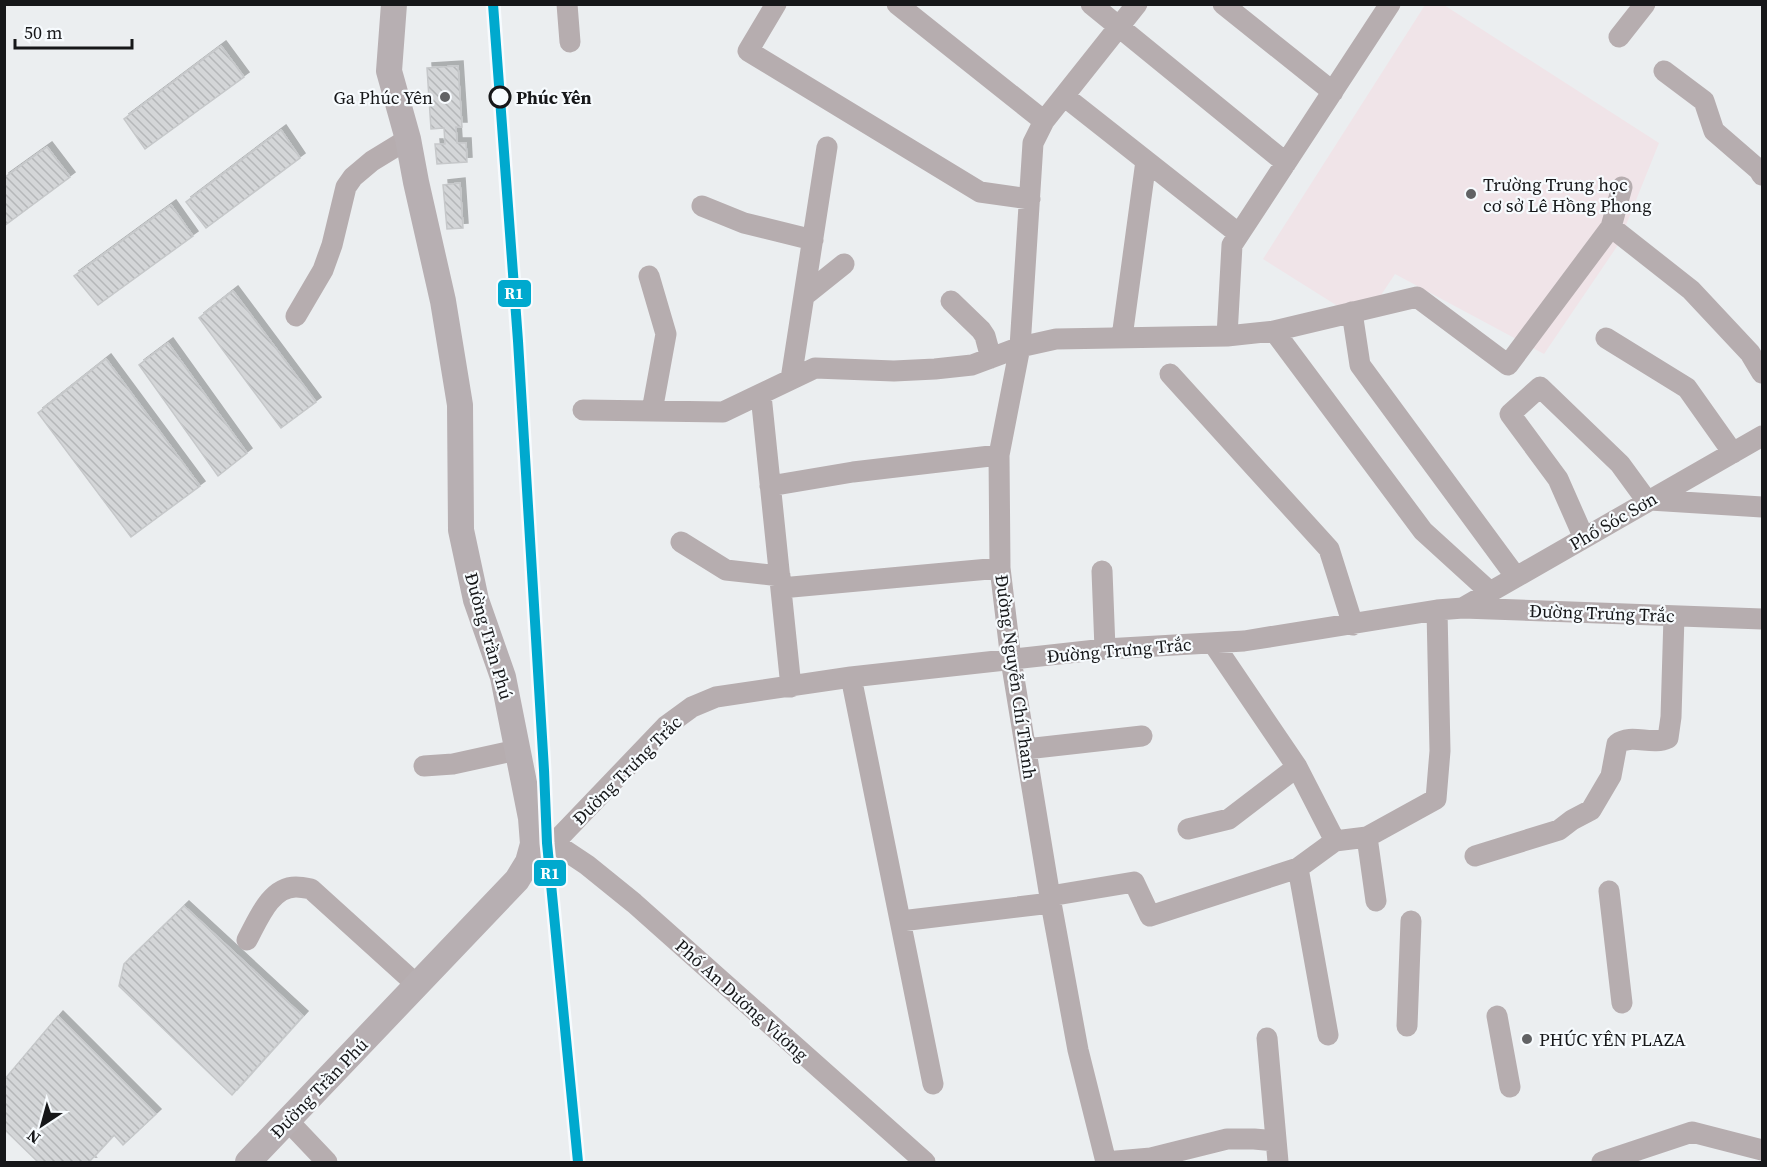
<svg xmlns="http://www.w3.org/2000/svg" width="1767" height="1167" font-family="'Source Serif 4',serif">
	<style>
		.education { fill: #f0e4e8 }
		.building { fill: url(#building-back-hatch); stroke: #c6c8ca; stroke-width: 1.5; filter: url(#shadow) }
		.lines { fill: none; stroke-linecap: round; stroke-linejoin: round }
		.minor { stroke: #b6adaf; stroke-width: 21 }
		.major { stroke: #b7afb2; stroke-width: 26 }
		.rail-1-casing { stroke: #f7fbfe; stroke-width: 15 }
		.rail-1 { stroke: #00a9ce; stroke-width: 10 }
		.poi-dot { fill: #616264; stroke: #f7fbfe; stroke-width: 2 }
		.stop-dot { fill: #f7fbfe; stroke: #161719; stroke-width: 3 }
		.labels { text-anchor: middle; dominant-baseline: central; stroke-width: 4.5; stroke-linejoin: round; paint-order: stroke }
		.poi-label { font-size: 18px; fill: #161719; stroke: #f7fbfe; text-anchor: start }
		.stop-label { font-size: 18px; font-weight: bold; fill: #161719; stroke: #f7fbfe; text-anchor: start }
		.street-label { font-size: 18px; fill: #161719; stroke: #f7fbfe }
		.line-badge { stroke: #f7fbfe; stroke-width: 2 }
		.badge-label { font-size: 16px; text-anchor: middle; font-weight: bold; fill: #fff }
	</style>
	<defs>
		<pattern id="building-back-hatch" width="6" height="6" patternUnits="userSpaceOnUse" patternTransform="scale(1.5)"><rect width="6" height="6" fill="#d4d6d8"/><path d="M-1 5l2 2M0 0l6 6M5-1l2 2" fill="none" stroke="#b5b7b9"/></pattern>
		<filter id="shadow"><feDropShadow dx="5" dy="-5" stdDeviation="0" flood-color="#0004"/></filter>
	</defs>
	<rect width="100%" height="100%" fill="#ebeef0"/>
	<path class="education" d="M1425,5h19l215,138 -41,102 -74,109 -149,-80 -32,48 -100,-63z"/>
	<path class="building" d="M221,46l23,31 -99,72 -21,-30z
		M458,66l4,61h-6l1,16h9l1,19 -30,2 -2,-20h10l-1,-16 -13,1 -4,-61z
		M281,130l19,28 -94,70 -20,-26z
		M47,147l23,30 -66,49v-48z
		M460,183l3,45 -16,1 -4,-44z
		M171,205l22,31 -95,69 -24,-29z
		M233,291l83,111 -35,26 -82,-110z
		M168,343l79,110 -29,23 -79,-111z
		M106,359l94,127 -69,51 -93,-124z
		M184,906l119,110 -71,79 -113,-109 5,-22z
		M58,1016l98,98 -33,31 -9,-10 -24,26 1,1h-53l-34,-33v-49z"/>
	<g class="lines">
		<path class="minor" d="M567,4l3,38
			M776,4l-28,47 232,141 50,7
			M897,4l147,117
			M1091,4l195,159
			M1223,4l110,88
			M1619,37l26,-33
			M1664,71l40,30 10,30 45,39 3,5
			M1064,96l175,138
			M702,206l42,17 69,17
			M1611,227l80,63 59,63 12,20
			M649,276l17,58 -14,77
			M804,296l40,-32
			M951,301l30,29 4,6 6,22
			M1352,312l8,53 156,212
			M296,316l27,-46 9,-25 14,-58 7,-10 19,-16 36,-22
			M1274,331l149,200 67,61
			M1227,336l5,-91 158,-241
			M1122,337l24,-176
			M1606,338l81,50 46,65
			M1170,374l159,175 24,76
			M791,379l36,-232
			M761,395l30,292
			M583,410l140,2 92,-44 79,3 41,-2 37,-4 48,-18 36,-8 171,-3 47,-5 143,-34 91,68 103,-138 11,-40
			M770,486l83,-14 146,-17
			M1650,500l112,7
			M1584,538l-26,-59 -48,-65 30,-27 80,77 27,37
			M681,542l45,28 54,6
			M1102,571l3,78
			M781,588l219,-20
			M1464,607l298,-171
			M851,677l82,407
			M1026,749l116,-13
			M424,766l29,-2 64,-14
			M1188,829l41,-10 68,-52
			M1367,837l9,64
			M1335,841l32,-4 69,-38 4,-48 -3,-141
			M554,843l33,22 47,38 291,259
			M533,844l21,-1 112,-117 26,-19 24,-10 135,-20 254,-28 139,-8 193,-31 26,-2 299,11
			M1475,856l84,-26 13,-10 19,-10 20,-34 6,-32c14,-11 35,2 51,-6l3,-21 3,-101
			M1298,868l30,167
			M1609,891l13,112
			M1050,896l84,-14 16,34 148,-48 37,-27 -38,-74 -84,-124
			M901,921l150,-18
			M247,940c11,-20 23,-53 49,-53 5,0 10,1 15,2l106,96
			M1497,1016l13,71
			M1407,1026l4,-105
			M1267,1038l11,124
			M288,1121l39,41
			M1105,1162l46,-4 76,-19h27l22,2
			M1106,1162l-28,-112 -27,-147 -40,-243 -11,-92 -1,-113 21,-108 13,-204 11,-22 93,-117
			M1602,1162l90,-30 70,18"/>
		<path class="major" d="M248,1162l269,-282 11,-18 5,-18 -2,-26 -28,-141 -27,-77 -15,-70 -1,-125 -17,-104 -27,-119 -8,-43 -19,-68 5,-67"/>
		<g class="rail-1-casing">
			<path id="rail-1" d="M493,4l25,337 26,429 3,73 31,319"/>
		</g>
		<use href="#rail-1" class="rail-1"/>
	</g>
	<g class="poi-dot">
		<circle cx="445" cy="97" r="6"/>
		<circle cx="1471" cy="194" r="6"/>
		<circle cx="1527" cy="1039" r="6"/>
	</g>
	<circle class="stop-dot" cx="500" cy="97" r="10"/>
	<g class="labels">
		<g class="poi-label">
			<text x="433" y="97" text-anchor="end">Ga Phúc Yên</text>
			<text x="1483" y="184">Trường Trung học<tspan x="1483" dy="21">cơ sở Lê Hồng Phong</tspan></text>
			<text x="1539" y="1039">PHÚC YÊN PLAZA</text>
		</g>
		<g class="stop-label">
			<text x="516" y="97">Phúc Yên</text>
		</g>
		<g class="street-label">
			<text transform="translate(1613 521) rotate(-30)">Phố Sóc Sơn</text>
			<text transform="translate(1602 613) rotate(2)">Đường Trưng Trắc</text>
			<text transform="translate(489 636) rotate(74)">Đường Trần Phú</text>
			<text transform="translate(1119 650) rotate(-5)">Đường Trưng Trắc</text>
			<text transform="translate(1016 677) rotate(82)">Đường Nguyễn Chí Thanh</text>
			<text transform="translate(627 770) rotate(-45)">Đường Trưng Trắc</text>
			<text transform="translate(742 1000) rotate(42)">Phố An Dương Vương</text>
			<text transform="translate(319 1088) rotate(-46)">Đường Trần Phú</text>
		</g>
	</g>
	<g class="line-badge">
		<rect x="497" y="279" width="35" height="29" rx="6" fill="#00a9ce"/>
		<rect x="533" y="859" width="34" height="28" rx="6" fill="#00a9ce"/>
	</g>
	<g class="badge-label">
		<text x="514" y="299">R1</text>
		<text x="550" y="879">R1</text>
	</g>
	<rect width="1767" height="1167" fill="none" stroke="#161719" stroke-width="12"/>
	<g transform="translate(42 1125) rotate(216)" stroke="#f7fbfe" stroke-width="4.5" paint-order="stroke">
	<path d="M0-4.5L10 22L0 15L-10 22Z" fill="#161719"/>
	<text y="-9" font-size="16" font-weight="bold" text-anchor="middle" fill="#161719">N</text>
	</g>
	<path d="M15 39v9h117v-9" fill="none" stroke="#161719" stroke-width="3"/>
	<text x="24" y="39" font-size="18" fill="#161719" stroke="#f7fbfe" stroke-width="4.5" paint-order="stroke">50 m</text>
</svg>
